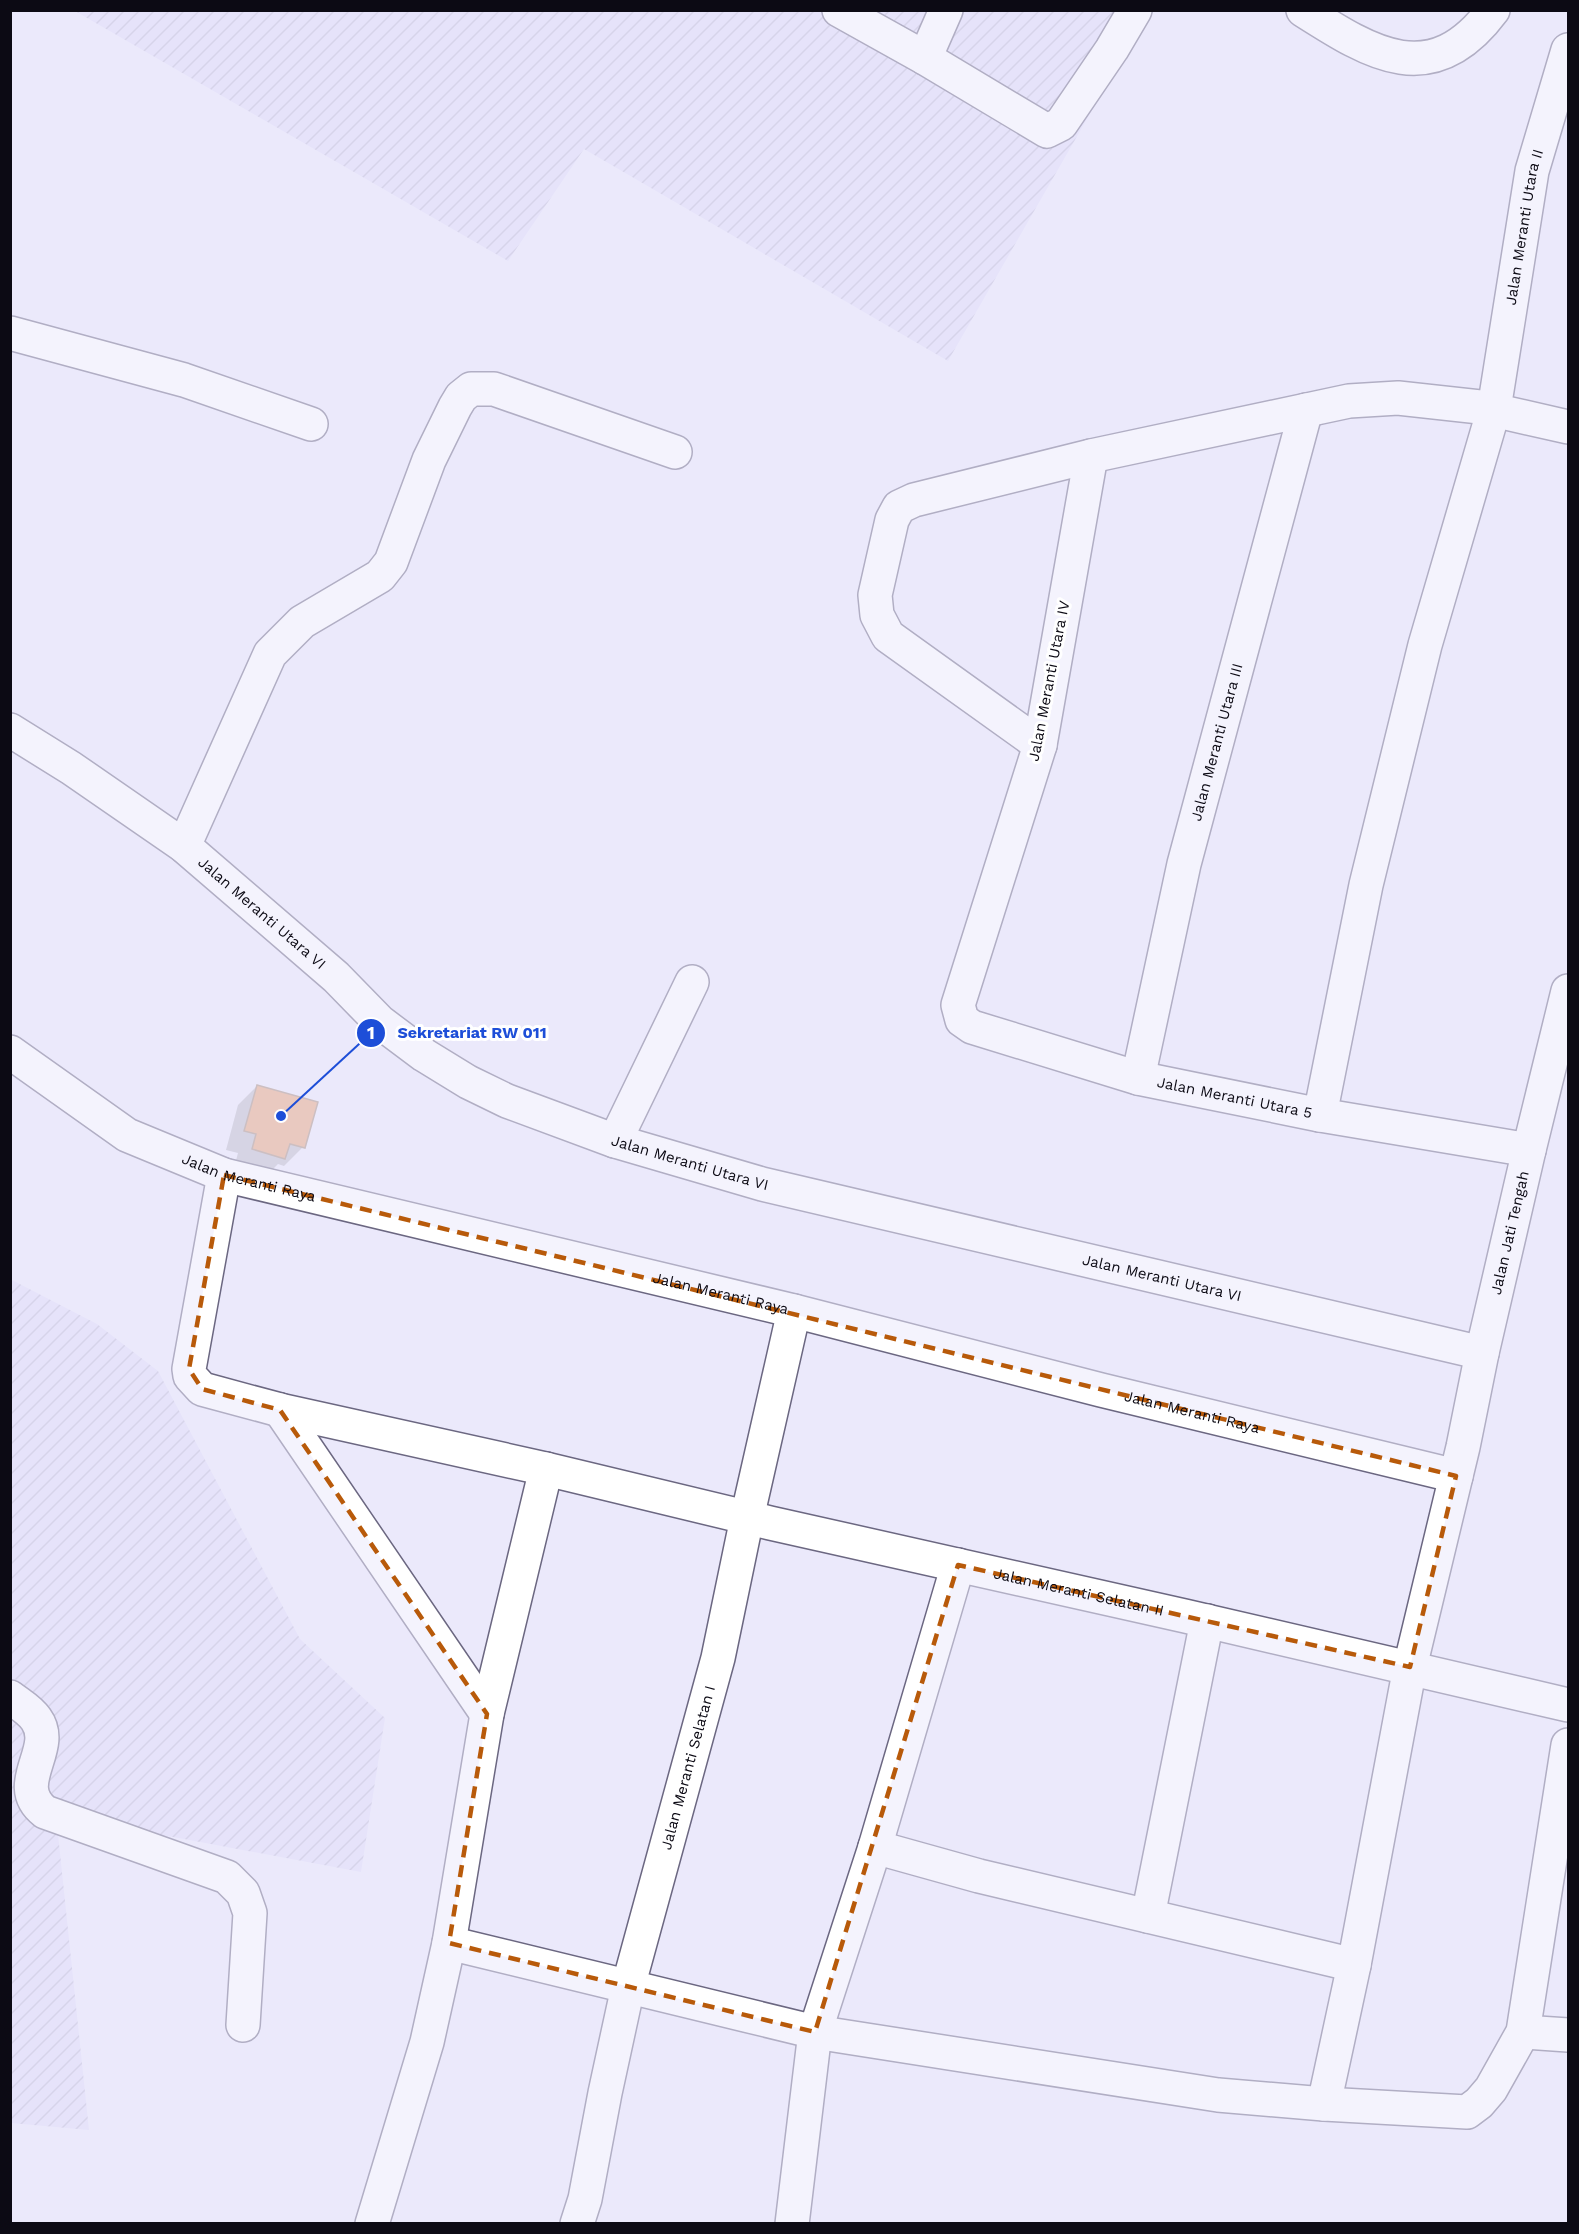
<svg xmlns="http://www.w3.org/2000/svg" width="1579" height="2234" font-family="'Work Sans',sans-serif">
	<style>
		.industrial { fill: url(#industrial-furrows) }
		.shadow { fill: #0003 }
		.building { fill: #e7a379; stroke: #a78c7d; stroke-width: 1.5 }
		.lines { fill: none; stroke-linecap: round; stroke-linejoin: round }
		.minor-casing { stroke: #6b6781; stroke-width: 36 }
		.minor { stroke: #fff; stroke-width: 33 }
		.marked { fill: none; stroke: #b85a0a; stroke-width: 4.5; stroke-dasharray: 12 8; stroke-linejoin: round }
		.labels { text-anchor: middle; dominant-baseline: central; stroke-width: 6; stroke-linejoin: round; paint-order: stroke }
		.street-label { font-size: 15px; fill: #0c0a14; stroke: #fff }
		.leader { fill: none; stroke: #1d4ed8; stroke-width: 2 }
		.callout-dot { fill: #1d4ed8; stroke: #fff; stroke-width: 2 }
		.mark-label { font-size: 18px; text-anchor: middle; font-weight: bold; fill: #fff }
		.callout-label { font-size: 16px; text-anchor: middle; font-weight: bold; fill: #1d4ed8; stroke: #fff; stroke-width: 6; stroke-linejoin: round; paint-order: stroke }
	</style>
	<defs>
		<pattern id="industrial-furrows" width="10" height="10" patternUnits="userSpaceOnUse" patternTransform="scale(1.5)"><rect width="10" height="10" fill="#e0dcf9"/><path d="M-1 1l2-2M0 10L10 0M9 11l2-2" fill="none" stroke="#bfbbd5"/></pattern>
	</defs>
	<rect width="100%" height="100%" fill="#ebe9fb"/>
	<path class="industrial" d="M75,11h1074l-201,350 -364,-212 -76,112z
		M10,1279l87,45 61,47 142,268 85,79 -24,154 -305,-57 33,315 -78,-7z"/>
	<path class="shadow" d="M257,1086l46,61 -19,19 -6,-2 -13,13 -31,-9 4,-15 -12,-3 12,-45z"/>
	<path class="building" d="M257,1085l61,17 -13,46 -15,-4 -5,15 -33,-10 4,-15 -12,-3z"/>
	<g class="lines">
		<g class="minor-casing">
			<g id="minor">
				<path d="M839,10l86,48 122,73 14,-7 51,-75 23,-39"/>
				<path d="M1303,10c69,44 129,82 190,0"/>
				<path d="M925,58l21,-48"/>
				<path d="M10,333l174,47 127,44"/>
				<path id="s1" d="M1091,456l-51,289 -82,260 4,15 10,7 166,51 182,37 209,35"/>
				<path id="s2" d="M10,730l61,38 113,78 152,131 44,45 44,33 44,27 39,19 108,40 147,43 720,169"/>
				<path d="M1040,745l-152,-109 -11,-21 -2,-20 17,-75 7,-13 15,-7 177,-44 258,-55 49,-3 82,9 88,20"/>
				<path d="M184,846l86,-192 32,-32 78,-46 11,-14 38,-102 26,-53 6,-10 10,-8h23l181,63"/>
				<path id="s3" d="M10,1052l117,83 97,40 570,136 307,79 355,86"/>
				<path id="s4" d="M1138,1078l46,-214 122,-454"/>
				<path id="s5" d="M1320,1115l46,-230 59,-240 69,-236 38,-238 36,-121"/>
				<path d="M615,1141l77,-159"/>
				<path id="s6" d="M224,1175l-35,194 1,7 12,13 78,21 266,59 224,54 415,93 383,89"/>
				<path d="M280,1410l207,304"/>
				<path d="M10,1697c9,7 20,13 26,22 22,30 -27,65 9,93l182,65 16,16 7,20 -7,112"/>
				<path d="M875,1847l104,29 375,89"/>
				<path d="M1148,1916l59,-295"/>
				<path d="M449,1943l366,89 403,63 106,9 143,8 12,-9 12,-14 32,-57 45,-287"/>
				<path d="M1523,2032l45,3"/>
				<path id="s7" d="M1324,2104l30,-139 56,-298 53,-220 19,-94 47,-203 39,-159"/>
				<path d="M372,2224l55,-182 22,-99 38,-229 59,-245"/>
				<path id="s8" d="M577,2224l8,-25 20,-106 23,-106 90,-329 29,-140 47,-207"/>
				<path d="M792,2224l23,-192 60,-185 83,-282"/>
			</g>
		</g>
		<use href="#minor" class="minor"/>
	</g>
	<path d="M0 0H1579V2234H0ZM224,1175l1232,301 -46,191 -452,-102 -143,467 -366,-89 38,-229 -207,-304 -78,-21 -13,-20z" fill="#ebe9fb" fill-opacity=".55" fill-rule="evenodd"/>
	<path class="marked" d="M224,1175l1232,301 -46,191 -452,-102 -143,467 -366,-89 38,-229 -207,-304 -78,-21 -13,-20z"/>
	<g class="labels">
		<g class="street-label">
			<text stroke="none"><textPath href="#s5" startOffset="912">Jalan Meranti Utara II</textPath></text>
			<text transform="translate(1049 681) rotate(-79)">Jalan Meranti Utara IV</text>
			<text stroke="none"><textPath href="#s4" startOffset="345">Jalan Meranti Utara III</textPath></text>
			<text stroke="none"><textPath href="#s2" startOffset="312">Jalan Meranti Utara VI</textPath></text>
			<text stroke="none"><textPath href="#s1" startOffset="866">Jalan Meranti Utara 5</textPath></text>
			<text stroke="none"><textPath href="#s2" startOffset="816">Jalan Meranti Utara VI</textPath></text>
			<text stroke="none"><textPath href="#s3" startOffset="273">Jalan Meranti Raya</textPath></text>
			<text stroke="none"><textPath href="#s7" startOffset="891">Jalan Jati Tengah</textPath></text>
			<text stroke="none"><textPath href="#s2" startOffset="1302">Jalan Meranti Utara VI</textPath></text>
			<text stroke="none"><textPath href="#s3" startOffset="759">Jalan Meranti Raya</textPath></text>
			<text stroke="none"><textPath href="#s3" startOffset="1245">Jalan Meranti Raya</textPath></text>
			<text stroke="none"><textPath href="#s6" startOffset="1122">Jalan Meranti Selatan II</textPath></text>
			<text stroke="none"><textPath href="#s8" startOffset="470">Jalan Meranti Selatan I</textPath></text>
		</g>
	</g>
	<path class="leader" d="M281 1116L371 1033"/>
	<g class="callout-dot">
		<circle cx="281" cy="1116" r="6"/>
		<circle cx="371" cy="1033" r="15"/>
	</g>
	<g class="mark-label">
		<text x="371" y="1039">1</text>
	</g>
	<g class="callout-label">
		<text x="472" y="1038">Sekretariat RW 011</text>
	</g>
	<rect width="1579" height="2234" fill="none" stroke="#0c0a14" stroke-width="24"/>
</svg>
